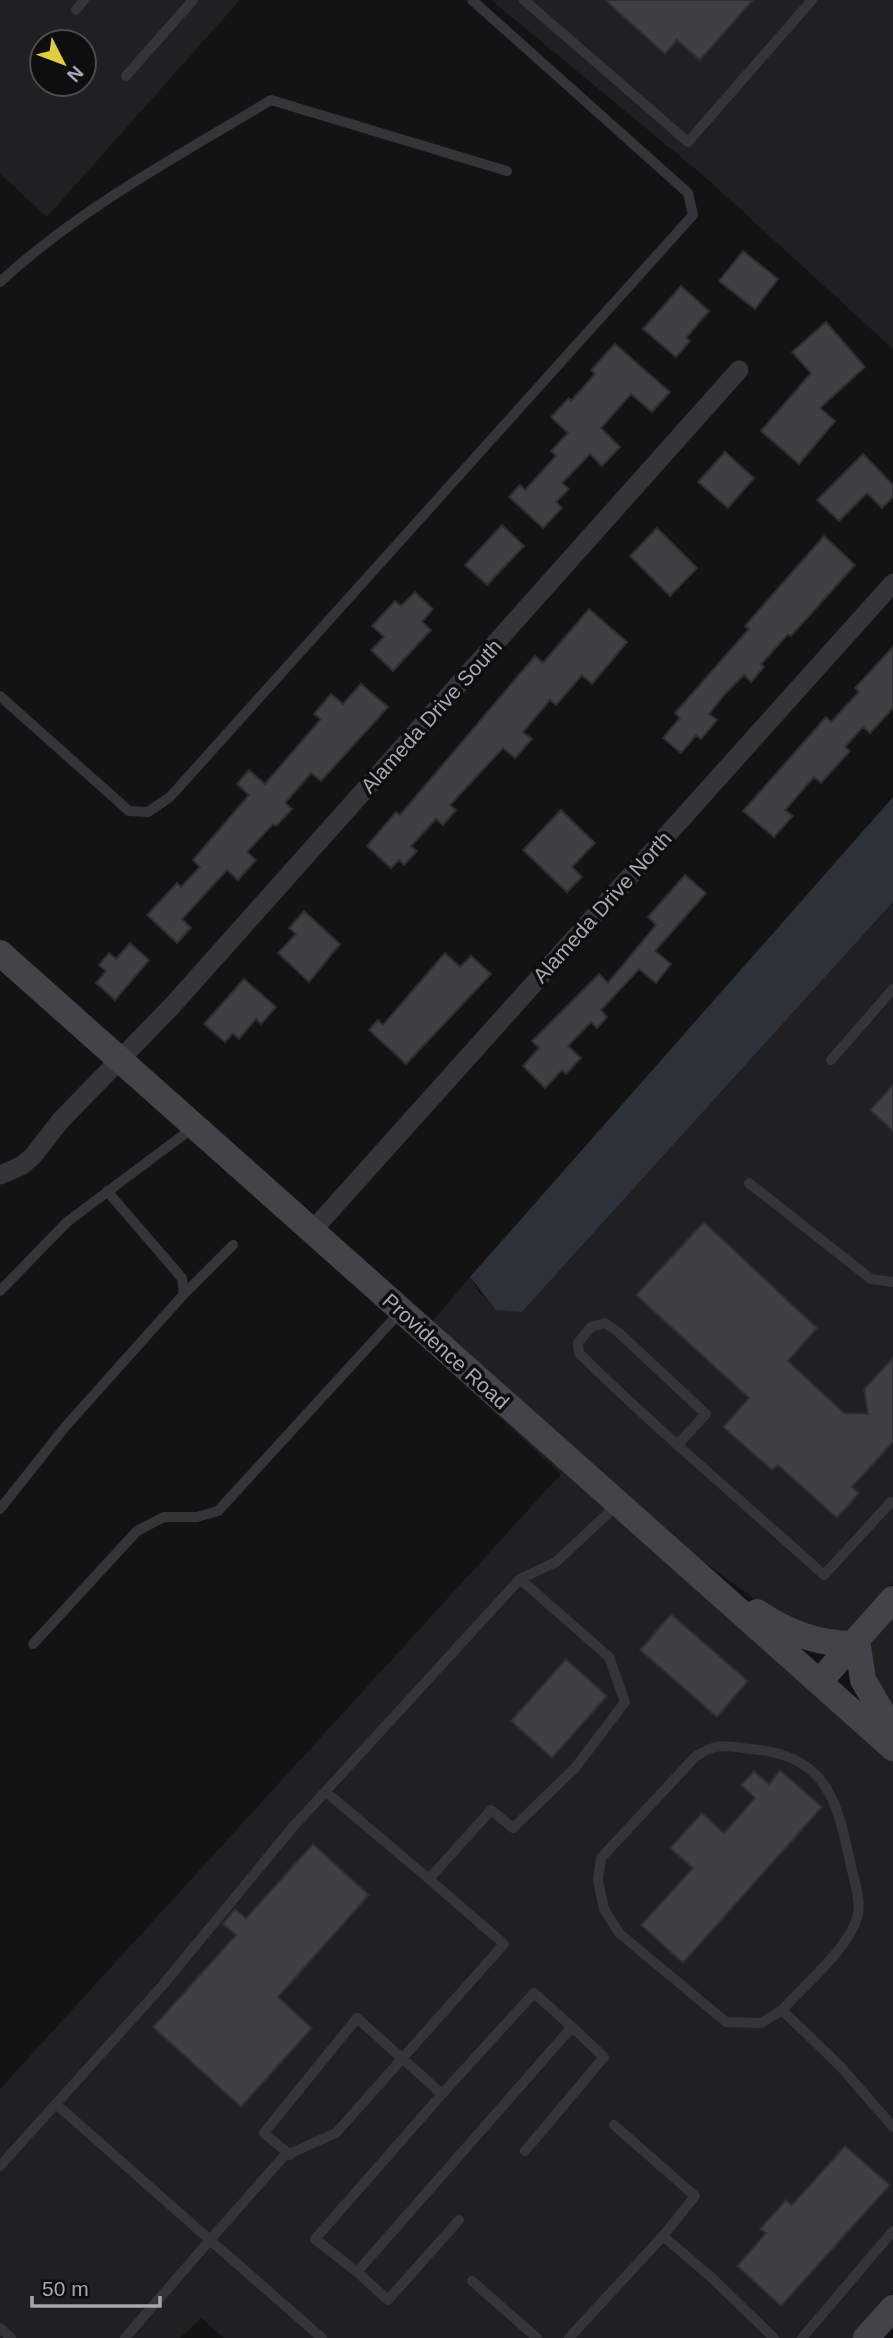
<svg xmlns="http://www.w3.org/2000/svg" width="893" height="2338" font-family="Arial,sans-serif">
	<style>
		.built { fill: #201f21; fill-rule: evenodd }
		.water { fill: #2d3139 }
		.building { fill: #404044; stroke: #2e2d30; stroke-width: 2 }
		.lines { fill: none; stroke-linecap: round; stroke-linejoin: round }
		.lane { stroke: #353439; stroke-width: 10 }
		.street { stroke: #353439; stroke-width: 19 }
		.secondary { stroke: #434349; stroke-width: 26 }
		.labels { text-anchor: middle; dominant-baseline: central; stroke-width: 7; stroke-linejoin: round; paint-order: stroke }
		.street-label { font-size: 21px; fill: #a6a7b3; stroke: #0e0e0f }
	</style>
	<rect width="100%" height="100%" fill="#131314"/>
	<path class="built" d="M0,0h240l-193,217 -47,-43zM42,42h42v42h-42z
		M491,0h402v349l-188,-172z
		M893,902v681l-42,47 -25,4 -59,-26 -77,-56 -260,-228 40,-47 11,18 41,17z
		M416,1340l477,419v534l-40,45h-629l-23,-20 -21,20h-180v-249l561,-615z
		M893,1613v101l-21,-37 -6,-34z"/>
	<path class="water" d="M893,797v105l-371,410 -26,-2 -26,-33z"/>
	<path class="building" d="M605,0h148l-53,60 -23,-20 -12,14z
		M743,251l35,28 -23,30 -36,-28z
		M681,286l28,25 -23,27 4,3 -14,16 -33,-28z
		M826,322l39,45 -45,41 15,13 -36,43 -38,-33 50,-58 -19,-21z
		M615,344l55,48 -18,20 -21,-18 -30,34 19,19 -18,19 -12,-12 -28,29 7,6 -13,13 6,6 -19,20 -34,-31 11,-12 5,5 31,-34 -5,-5 17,-18 -17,-16 18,-19 2,3 24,-27 -4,-4z
		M725,452l29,26 -26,30 -30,-26z
		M863,454l30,31v12l-11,11 -15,-15 -28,28 -22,-21z
		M502,525l22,21 -37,39 -22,-20z
		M657,528l40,40 -27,28 -40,-40z
		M824,536l31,29 -64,71 -3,-2 -27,30 3,3 -13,15 -7,-7 -19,19 -16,20 8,6 -16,19 -5,-4 -15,18 -18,-15 17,-20 -5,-5 74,-84 -4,-3z
		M415,592l18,17 -11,13 9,8 -38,41 -22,-21 13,-13 -12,-11 23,-25 6,5z
		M589,609l38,33 -35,42 -10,-9 -26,30 -6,-5 -27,32 9,7 -17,19 -12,-10 -53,57 6,5 -13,15 -7,-6 -25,27 6,5 -13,14 -5,-5 -8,8 -24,-22 29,-34 4,3 135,-159 8,7z
		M893,647v61l-23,25 -7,-6 -18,20 5,4 -29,32 -7,-6 -29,33 8,6 -19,21 -31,-26 83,-94 5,5 28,-30 -4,-4z
		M361,684l27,23 -67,74 -10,-8 -26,30 7,6 -16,17 -3,-2 -26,28 9,8 -18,20 -11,-10 -45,49 9,9 -14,15 -30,-28 30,-32 4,4 19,-20 -7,-7 56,-65 -12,-11 12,-14 16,14 56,-65 -7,-5 17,-20 12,10z
		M561,810l34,33 -23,24 10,10 -15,15 -44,-42z
		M685,875l21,18 -51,58 16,13 -15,19 -17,-14 -38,41 6,7 -10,11 -6,-6 -23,24 13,12 -15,16 -4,-4 -17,18 -22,-22 16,-18 -7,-7 67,-67 9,9 48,-58 -8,-8z
		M304,911l36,33 -31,38 -31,-29 18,-19 -7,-6z
		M130,943l19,17 -34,40 -19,-17 10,-12 -7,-6 10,-12 7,6z
		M445,953l15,14 11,-11 20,18 -85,90 -37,-34 9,-10 5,5z
		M244,979l32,28 -15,17 -5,-5 -17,20 -6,-6 -8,9 -21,-18z
		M893,1085v46l-23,-21z
		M704,1222l113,106 -29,33 56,52 24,1 -4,-25 29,-31v84l-41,45 7,6 -22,25 -59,-53 -6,5 -49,-43 26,-29 -113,-103z
		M671,1614l77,67 -31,36 -77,-67z
		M566,1659l41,37 -55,62 -41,-37z
		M780,1770l42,37 -139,156 -42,-38 52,-57 -23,-20 32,-35 22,20 31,-35 -14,-13 13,-14 15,13z
		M313,1844l56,51 -91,102 34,31 -71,79 -88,-80 83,-92 -13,-11 12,-15 11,9z
		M845,2146l45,39 -109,121 -44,-40 29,-33 -6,-4 26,-29 6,5z"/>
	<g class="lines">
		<path class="lane" d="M524,0l164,142 124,-142
			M76,10l8,-10
			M126,76l67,-76
			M0,282c80,-74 178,-126 271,-182l236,71
			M0,696l129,115 19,1 22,-15 523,-582 -5,-22 -216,-193
			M831,1060l62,-71
			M749,1183l122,96 22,3
			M0,1291l67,-69 127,-95
			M184,1294l49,-49
			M678,1444l28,-30 -88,-82 -13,-9 -14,4 -13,16 1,10c78,77 163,148 245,222l67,-73 2,2
			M0,1509l65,-82 119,-133 -2,-16 -75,-87
			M33,1644l104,-113 27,-14h33l21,-6 183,-200
			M326,1792l103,87
			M782,2010l-21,13 -35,-1 -107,-89 -15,-24 -6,-29 3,-22 94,-101c23,-15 29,-11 55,-8 78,6 87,52 101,117 3,14 10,34 7,48 -7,33 -53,70 -76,96l59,57 52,60
			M56,2104l154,136 74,-84 52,-23 168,-189 -75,-65 62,-69 22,18 62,-60 50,-66 -16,-45 -89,-78
			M614,2125l81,71 -32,40
			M525,2151l79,-94 -32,-30
			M290,2155l-26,-22 93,-115 85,76 -127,145 42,33 215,-245 -38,-34 -92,101
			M0,2166l162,-180 130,-158 228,-249 36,-17 62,-58
			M357,2272l31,28 71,-80
			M472,2281l65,57
			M0,2328l11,10
			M125,2338l85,-98 112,98
			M569,2338l94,-102 48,41 63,61
			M802,2338l91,-107"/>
		<path class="street" d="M0,1175l21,-9 12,-10 28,-36 110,-113 568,-637
			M312,1231l581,-648"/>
		<path class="secondary" d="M0,953l893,795
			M757,1612c29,20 61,32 96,32
			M857,1640l6,40 30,51
			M819,1682l74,-83
			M866,2338l27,-30"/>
	</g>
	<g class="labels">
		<g class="street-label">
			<text transform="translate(431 716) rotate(-48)">Alameda Drive South</text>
			<text transform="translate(602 907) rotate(-48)">Alameda Drive North</text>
			<text transform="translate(446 1351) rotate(42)">Providence Road</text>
		</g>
	</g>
	<g transform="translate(63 63) rotate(132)"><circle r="33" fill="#0e0e0f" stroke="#4b4b51" stroke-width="2"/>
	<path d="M0-5L12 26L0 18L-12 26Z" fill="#decc41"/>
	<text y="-10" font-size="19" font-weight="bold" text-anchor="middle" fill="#a6a7b3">N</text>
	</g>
	<path d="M32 2296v10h128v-10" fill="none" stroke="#a6a7b3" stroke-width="3.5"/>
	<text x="42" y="2296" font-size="21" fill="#a6a7b3" stroke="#0e0e0f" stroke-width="5" paint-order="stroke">50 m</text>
</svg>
